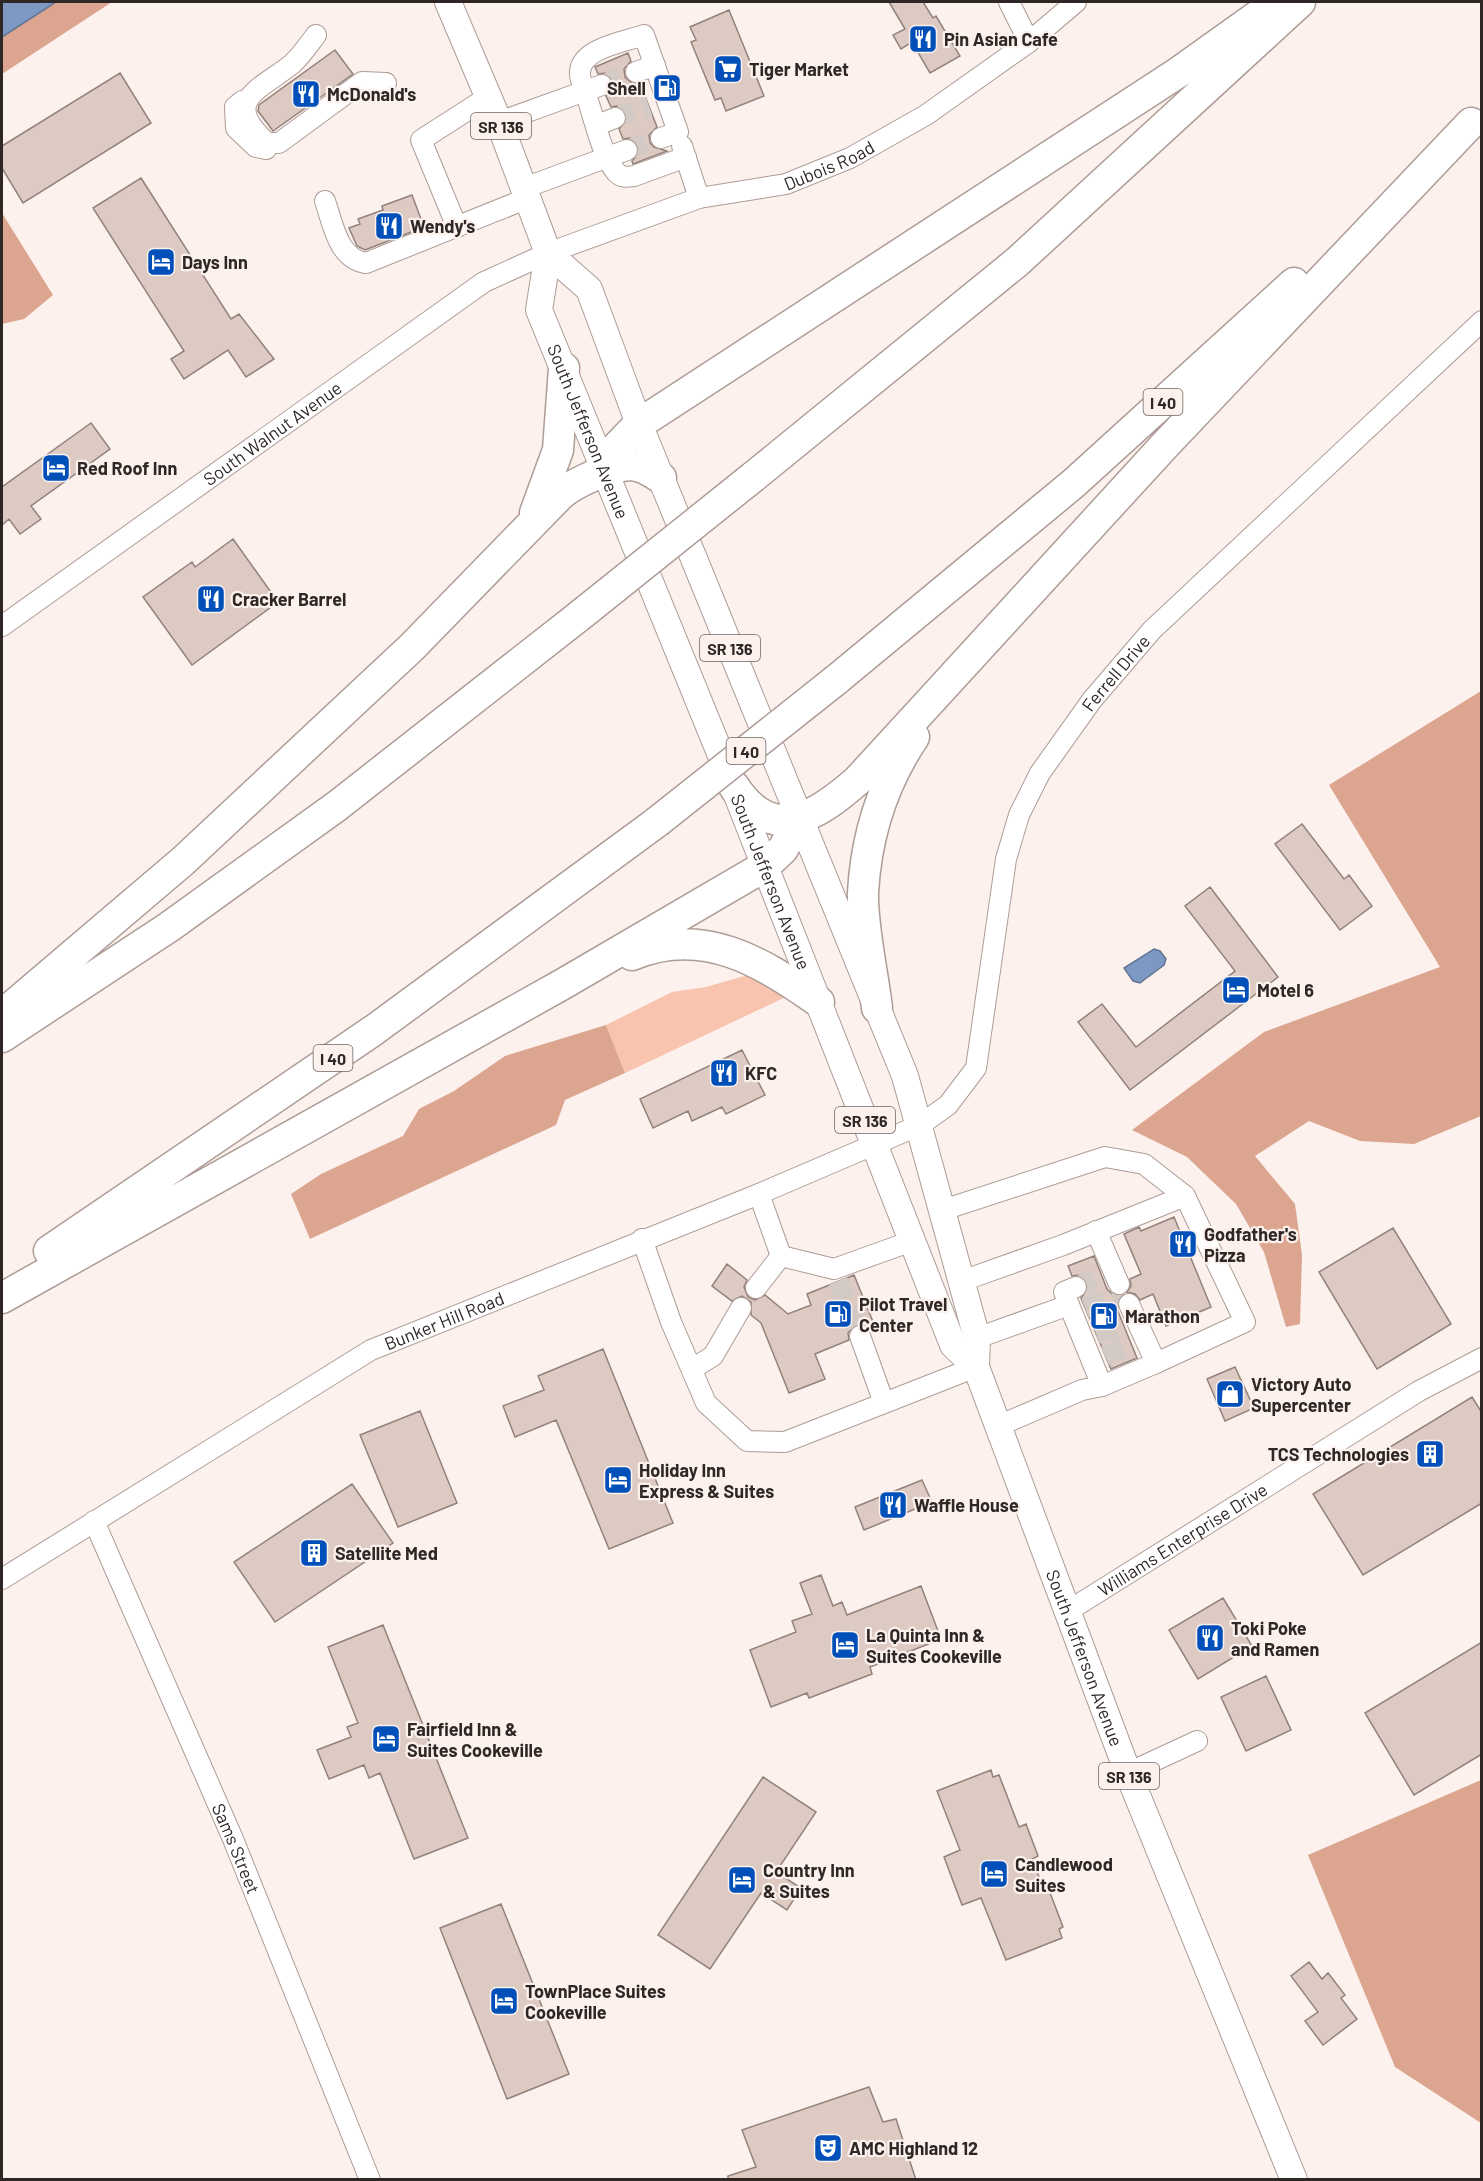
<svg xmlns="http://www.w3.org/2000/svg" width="1483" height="2181" font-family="Barlow,sans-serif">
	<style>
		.green { fill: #f8c4af }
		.forest { fill: #dca590 }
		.water { fill: #7c98c3; stroke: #657694; stroke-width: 1.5 }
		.building { fill: #dccac3; stroke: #93827b; stroke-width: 1.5 }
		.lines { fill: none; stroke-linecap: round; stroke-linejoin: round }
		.minor-tunnel { stroke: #d3c9c5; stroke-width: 20; stroke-dasharray: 20 10; stroke-linecap: butt }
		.minor-casing { stroke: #ae9c96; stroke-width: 22 }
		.major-casing { stroke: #ae9c96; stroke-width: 28 }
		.highway-casing { stroke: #ae9c96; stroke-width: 33 }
		.minor { stroke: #fff; stroke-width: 20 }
		.major { stroke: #fff; stroke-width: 26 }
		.highway { stroke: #fff; stroke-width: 30 }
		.highway-bridge-casing { stroke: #ae9c96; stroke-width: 33; stroke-linecap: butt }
		.highway-bridge { stroke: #fff; stroke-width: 30 }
		.labels { text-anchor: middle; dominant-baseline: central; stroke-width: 4.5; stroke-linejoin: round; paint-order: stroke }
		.shield { fill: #fcf1ed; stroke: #6c6461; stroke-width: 1.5 }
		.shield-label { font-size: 16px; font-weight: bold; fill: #2e2725 }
		.poi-label { font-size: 18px; font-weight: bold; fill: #2e2725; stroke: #fcf1ed; text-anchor: start }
		.street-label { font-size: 18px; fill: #2e2725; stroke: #fcf1ed }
	</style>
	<rect width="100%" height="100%" fill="#fcf1ed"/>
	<path class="green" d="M748,975l42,20 -165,78 -19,-48 66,-33 34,-5z"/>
	<path class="forest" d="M56,2h56l-110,72v-37z
		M2,213l51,82 -29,24 -22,5z
		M1481,691v425l-67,28 -54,-3 -51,-20 -54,35 40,48 7,51 -2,69 -14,3 -22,-75 -28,-48 -49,-47 -55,-27 132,-98 176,-65 -111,-182z
		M606,1025l19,48 -60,27 -9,25 -246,114 -19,-45 30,-20 82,-38 16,-27 35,-18 51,-35z
		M1481,1780v343l-86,-56 -87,-212z"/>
	<path class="water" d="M2,2h54l-54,35z
		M1154,949l6,2 6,8 -2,6 -24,18 -7,-2 -9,-13z"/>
	<path class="building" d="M889,2h34l10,16 3,-2 24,40 -30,17 -18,-31 -11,7 -8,-14 12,-6z
		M729,10l35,86 -38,15 -5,-13 -6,2 -24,-58 5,-2 -6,-13z
		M335,50l18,24 -80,57 -15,-20 1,-6z
		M628,53l3,8 -7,8 1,8 8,7 7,-1 17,44 -8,8 1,8 4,4 13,4 -34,13 -1,-3 7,-8 -1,-8 -8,-7 -7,1 -4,-10 8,-9 -1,-7 -9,-7 -6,1 -5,-11 8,-8 -1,-8 -8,-7 -7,1 -3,-7z
		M120,73l31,50 -128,80 -21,-35v-22z
		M141,178l90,141 8,-5 35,45 -28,18 -18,-27 -44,29 -13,-20 13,-8 -91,-143z
		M412,195l12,32 -59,23 -8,-4 -8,-18 11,-4 -2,-5 25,-9 -1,-4z
		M91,423l19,26 -79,57 10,13 -21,15 -11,-15 -7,6v-38z
		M233,539l45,63 -86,63 -49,-68 49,-35 3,5z
		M1302,824l42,55 5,-4 23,31 -32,24 -65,-86z
		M1210,887l68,90 -148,113 -52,-68 24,-18 34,43 99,-76 -50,-65z
		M742,1050l23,45 -39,19 -4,-7 -30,14 -4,-10 -35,17 -13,-29z
		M1174,1217l37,90 -45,19 -13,-32 -13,6 -5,-6 -8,-2 4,-6 -1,-7 11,-5 -17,-40 15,-7 2,4z
		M1393,1228l58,96 -74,45 -58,-97z
		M1094,1256l13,33 5,5 9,2 -4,13 20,49 -26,11 -30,-71 7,-9 -1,-7 -9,-7 -6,1 -4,-10z
		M727,1264l20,16 -3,7 4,10 7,3 10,-5 23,19 23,-9 -4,-11 47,-19 22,54 -5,2 -8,-7 -8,1 -7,8 1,7 -34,14 10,25 -36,14 -28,-70 -10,-8v-13l-9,-6 -10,5 -20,-15z
		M603,1349l70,174 -64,26 -53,-129 -41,17 -12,-31 41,-16 -6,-14z
		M1235,1367l19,41 -29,13 -18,-42z
		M1472,1397l10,16v90l-119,72 -50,-81z
		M420,1411l37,92 -59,24 -38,-92z
		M922,1480l10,22 -68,28 -9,-23z
		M352,1484l41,59 -118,79 -41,-60z
		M821,1575l12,31 9,-4 5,13 74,-29 20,53 -71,28 2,7 -63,24 -2,-5 -36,14 -21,-57 46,-18 -4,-11 20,-7 -12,-31z
		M1223,1598l29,48 -54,33 -29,-49z
		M383,1625l85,213 -54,21 -34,-86 -11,5 -5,-13 -35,14 -12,-29 34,-13 -4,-10 11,-4 -30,-76z
		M1482,1642v112l-68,41 -49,-82z
		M1266,1676l25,54 -45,21 -25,-54z
		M991,1770l2,7 6,-2 20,52 7,-3 12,32 -6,3 13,33 4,-2 14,37 -4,2 3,9 -56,22 -25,-62 -19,7 -18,-48 16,-7 -23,-59z
		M763,1777l53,35 -40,60 25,16 -14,22 -26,-17 -51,76 -52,-34z
		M501,1904l68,170 -62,25 -67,-171z
		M1309,1962l13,17 6,-6 17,22 -4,3 16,21 -34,26 -18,-24 13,-9 -27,-36z
		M869,2087l14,35 13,-3 20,61h-188v-4l28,-9 -14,-37z"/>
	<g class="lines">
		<path class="minor-tunnel" d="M602,85l34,-13
			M615,118l34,-12
			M627,150l34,-12
			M838,1281l22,55
			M1076,1287l26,-11
			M1085,1308l39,-15
			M1096,1334l27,-10
			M1105,1356l26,-12"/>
		<g class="minor-casing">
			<g id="minor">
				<path d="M1009,2l20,40"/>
				<path d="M316,35c-7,9 -15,21 -24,29 -34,27 -71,36 -25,79h12l83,-61 24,1"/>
				<path d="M636,72l19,-7"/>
				<path d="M602,85l-17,6c8,23 16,63 31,81 5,6 11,5 18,4l52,-19"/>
				<path d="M242,101l-7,6 1,21 20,19 10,2"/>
				<path d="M499,122l86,-31c-2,-6 -6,-13 -5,-19 1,-24 45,-30 64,-37l34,97 -17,6"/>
				<path d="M597,125l18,-7"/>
				<path d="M682,146l17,52"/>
				<path d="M524,188l103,-38"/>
				<path d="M325,201c8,23 13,58 41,62l162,-65"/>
				<path d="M457,227l-36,-87 67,-43"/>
				<path id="s1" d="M2,626l482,-344 64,-29 151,-55 87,-14 64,-26 76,-43 103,-73 47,-40"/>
				<path d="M759,1194l22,62 53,13 78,-28"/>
				<path d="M943,1210l162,-53 39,7 41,32 60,126 -89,41 -54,23 -20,4 -84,36"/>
				<path d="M1096,1231l23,53"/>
				<path d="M642,1239l29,83 35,81 41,38 38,1 191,-75"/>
				<path d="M962,1281l101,-36 122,-49"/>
				<path d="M756,1288l25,-32"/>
				<path d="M1129,1304l27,59"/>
				<path d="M1069,1305l-5,-13 12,-5"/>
				<path d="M860,1336l24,67"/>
				<path d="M977,1338l92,-33 33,81"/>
				<path d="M692,1369l21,-13 28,-48"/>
				<path id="s2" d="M94,1521l139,318 137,341"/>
				<path id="s3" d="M2,1579l369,-229 388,-156 161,-69 28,-20 28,-37 30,-209 13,-44 21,-42 52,-73 60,-70 330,-309"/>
				<path id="s4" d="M1068,1611l351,-220 63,-33"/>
				<path d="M1128,1773l69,-32"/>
			</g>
		</g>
		<g class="major-casing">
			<g id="major">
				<path id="s5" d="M448,2l51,120 49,131 -9,57 194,475 220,560 23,22"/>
				<path id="s6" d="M548,253l41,36 50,135 266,652 72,262 -1,29 152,406 166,407"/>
			</g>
		</g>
		<g class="highway-casing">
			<path id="highway" d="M607,472l8,-23 24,-25 540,-352 98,-70
				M753,477l264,-215 283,-260
				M535,513l23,-63 6,-82
				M836,680l238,-197 220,-200
				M733,785c39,60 82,33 125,-5l307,-335 306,-322
				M632,955c71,-30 130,7 187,47
				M877,1008c-4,-34 -15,-83 -14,-115 3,-56 20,-110 51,-156
				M2,1015l181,-154 229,-214 149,-153c15,-12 50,-28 69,-29 11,0 22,7 31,13
				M2,1037l167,-110 168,-121 241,-189
				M49,1251l325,-221 283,-208
				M2,1298l561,-314 202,-118 18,-17 16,-30"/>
		</g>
		<use href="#minor" class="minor"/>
		<use href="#major" class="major"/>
		<use href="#highway" class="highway"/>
		<g class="highway-bridge-casing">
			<path id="highway-bridge" d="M578,617l175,-140
				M657,822l179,-142"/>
		</g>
		<use href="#highway-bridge" class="highway-bridge"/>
	</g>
	<defs>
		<g id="restaurant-square" transform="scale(1.5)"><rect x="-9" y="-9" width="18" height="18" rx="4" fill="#0150ba" stroke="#fcf1ed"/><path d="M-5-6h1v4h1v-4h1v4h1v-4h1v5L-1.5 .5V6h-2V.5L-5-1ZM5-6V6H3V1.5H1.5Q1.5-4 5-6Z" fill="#fff"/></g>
		<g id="supermarket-square" transform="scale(1.5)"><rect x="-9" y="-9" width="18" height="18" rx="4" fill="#0150ba" stroke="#fcf1ed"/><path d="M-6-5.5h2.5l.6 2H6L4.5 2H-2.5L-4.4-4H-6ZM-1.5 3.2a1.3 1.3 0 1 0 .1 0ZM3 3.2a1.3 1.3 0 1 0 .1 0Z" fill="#fff"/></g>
		<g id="fuel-square" transform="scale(1.5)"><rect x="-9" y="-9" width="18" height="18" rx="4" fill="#0150ba" stroke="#fcf1ed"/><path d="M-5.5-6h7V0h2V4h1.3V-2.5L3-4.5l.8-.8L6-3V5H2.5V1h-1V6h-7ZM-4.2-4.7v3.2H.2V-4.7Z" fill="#fff"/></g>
		<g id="hotel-square" transform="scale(1.5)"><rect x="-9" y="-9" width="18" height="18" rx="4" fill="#0150ba" stroke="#fcf1ed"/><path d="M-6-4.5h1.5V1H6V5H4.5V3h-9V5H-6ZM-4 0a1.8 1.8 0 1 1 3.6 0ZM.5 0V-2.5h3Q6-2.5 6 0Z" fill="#fff"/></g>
		<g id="shop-square" transform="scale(1.5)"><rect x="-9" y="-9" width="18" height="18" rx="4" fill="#0150ba" stroke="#fcf1ed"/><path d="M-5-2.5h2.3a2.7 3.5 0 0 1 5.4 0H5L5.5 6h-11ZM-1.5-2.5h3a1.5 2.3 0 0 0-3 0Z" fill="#fff"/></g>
		<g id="building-square" transform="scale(1.5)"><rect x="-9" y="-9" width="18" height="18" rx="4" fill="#0150ba" stroke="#fcf1ed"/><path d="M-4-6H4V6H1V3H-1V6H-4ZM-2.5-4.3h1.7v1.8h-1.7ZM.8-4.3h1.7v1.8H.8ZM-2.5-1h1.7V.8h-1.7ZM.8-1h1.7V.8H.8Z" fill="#fff"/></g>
		<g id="theatre-square" transform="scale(1.5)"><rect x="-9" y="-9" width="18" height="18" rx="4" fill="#0150ba" stroke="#fcf1ed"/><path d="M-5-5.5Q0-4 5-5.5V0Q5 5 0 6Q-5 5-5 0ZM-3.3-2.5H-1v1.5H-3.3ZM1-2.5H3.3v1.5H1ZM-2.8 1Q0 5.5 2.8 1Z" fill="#fff"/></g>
	</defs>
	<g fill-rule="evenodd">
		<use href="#restaurant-square" x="923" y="39"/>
		<use href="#supermarket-square" x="728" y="69"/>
		<use href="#fuel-square" x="667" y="88"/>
		<use href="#restaurant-square" x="306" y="94"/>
		<use href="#restaurant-square" x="389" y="226"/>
		<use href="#hotel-square" x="161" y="262"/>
		<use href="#hotel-square" x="56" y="468"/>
		<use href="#restaurant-square" x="211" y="599"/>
		<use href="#hotel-square" x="1236" y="990"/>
		<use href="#restaurant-square" x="724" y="1073"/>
		<use href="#restaurant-square" x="1183" y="1244"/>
		<use href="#fuel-square" x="838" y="1314"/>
		<use href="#fuel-square" x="1104" y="1316"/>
		<use href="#shop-square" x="1230" y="1394"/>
		<use href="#building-square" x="1430" y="1454"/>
		<use href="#hotel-square" x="618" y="1480"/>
		<use href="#restaurant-square" x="893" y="1505"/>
		<use href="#building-square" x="314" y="1553"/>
		<use href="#restaurant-square" x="1210" y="1638"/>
		<use href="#hotel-square" x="845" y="1645"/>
		<use href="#hotel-square" x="386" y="1739"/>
		<use href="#hotel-square" x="994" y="1874"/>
		<use href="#hotel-square" x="742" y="1880"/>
		<use href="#hotel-square" x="504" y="2001"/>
		<use href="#theatre-square" x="828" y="2148"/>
	</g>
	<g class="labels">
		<g class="shield">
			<rect x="471" y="113" width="60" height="26" rx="4.5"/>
			<rect x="1143.5" y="389" width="39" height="26" rx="4.5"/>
			<rect x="700" y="635" width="60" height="26" rx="4.5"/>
			<rect x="726.5" y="738" width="39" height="26" rx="4.5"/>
			<rect x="313.5" y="1045" width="39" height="26" rx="4.5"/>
			<rect x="835" y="1107" width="60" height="26" rx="4.5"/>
			<rect x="1099" y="1763" width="60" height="26" rx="4.5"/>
		</g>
		<g class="shield-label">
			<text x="501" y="126">SR 136</text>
			<text x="1163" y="402">I 40</text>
			<text x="730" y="648">SR 136</text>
			<text x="746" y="751">I 40</text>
			<text x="333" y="1058">I 40</text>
			<text x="865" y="1120">SR 136</text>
			<text x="1129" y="1776">SR 136</text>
		</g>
		<g class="poi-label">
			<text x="944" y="39">Pin Asian Cafe</text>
			<text x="749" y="69">Tiger Market</text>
			<text x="646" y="88" text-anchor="end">Shell</text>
			<text x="327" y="94">McDonald's</text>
			<text x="410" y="226">Wendy's</text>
			<text x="182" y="262">Days Inn</text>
			<text x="77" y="468">Red Roof Inn</text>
			<text x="232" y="599">Cracker Barrel</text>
			<text x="1257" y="990">Motel 6</text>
			<text x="745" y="1073">KFC</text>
			<text x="1204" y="1234">Godfather's<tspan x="1204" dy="21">Pizza</tspan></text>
			<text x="859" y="1304">Pilot Travel<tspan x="859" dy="21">Center</tspan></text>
			<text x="1125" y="1316">Marathon</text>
			<text x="1251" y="1384">Victory Auto<tspan x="1251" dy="21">Supercenter</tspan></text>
			<text x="1409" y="1454" text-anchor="end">TCS Technologies</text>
			<text x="639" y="1470">Holiday Inn<tspan x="639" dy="21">Express &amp; Suites</tspan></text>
			<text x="914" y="1505">Waffle House</text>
			<text x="335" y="1553">Satellite Med</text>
			<text x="1231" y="1628">Toki Poke<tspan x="1231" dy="21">and Ramen</tspan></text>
			<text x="866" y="1635">La Quinta Inn &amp;<tspan x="866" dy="21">Suites Cookeville</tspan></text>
			<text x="407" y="1729">Fairfield Inn &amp;<tspan x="407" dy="21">Suites Cookeville</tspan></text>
			<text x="1015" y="1864">Candlewood<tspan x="1015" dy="21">Suites</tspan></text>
			<text x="763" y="1870">Country Inn<tspan x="763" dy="21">&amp; Suites</tspan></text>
			<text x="525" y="1991">TownPlace Suites<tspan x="525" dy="21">Cookeville</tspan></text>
			<text x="849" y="2148">AMC Highland 12</text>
		</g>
		<g class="street-label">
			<text stroke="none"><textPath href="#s1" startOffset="958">Dubois Road</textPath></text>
			<text stroke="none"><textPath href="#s5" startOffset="459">South Jefferson Avenue</textPath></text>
			<text stroke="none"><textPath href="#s1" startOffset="332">South Walnut Avenue</textPath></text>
			<text stroke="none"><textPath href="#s3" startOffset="1538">Ferrell Drive</textPath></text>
			<text stroke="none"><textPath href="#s5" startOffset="945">South Jefferson Avenue</textPath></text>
			<text stroke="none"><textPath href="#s3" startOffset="513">Bunker Hill Road</textPath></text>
			<text stroke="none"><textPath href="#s4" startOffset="135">Williams Enterprise Drive</textPath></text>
			<text stroke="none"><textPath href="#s6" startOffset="1514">South Jefferson Avenue</textPath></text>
			<text stroke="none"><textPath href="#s2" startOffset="357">Sams Street</textPath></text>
		</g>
	</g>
	<rect width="1483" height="2181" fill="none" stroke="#2e2725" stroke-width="6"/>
</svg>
